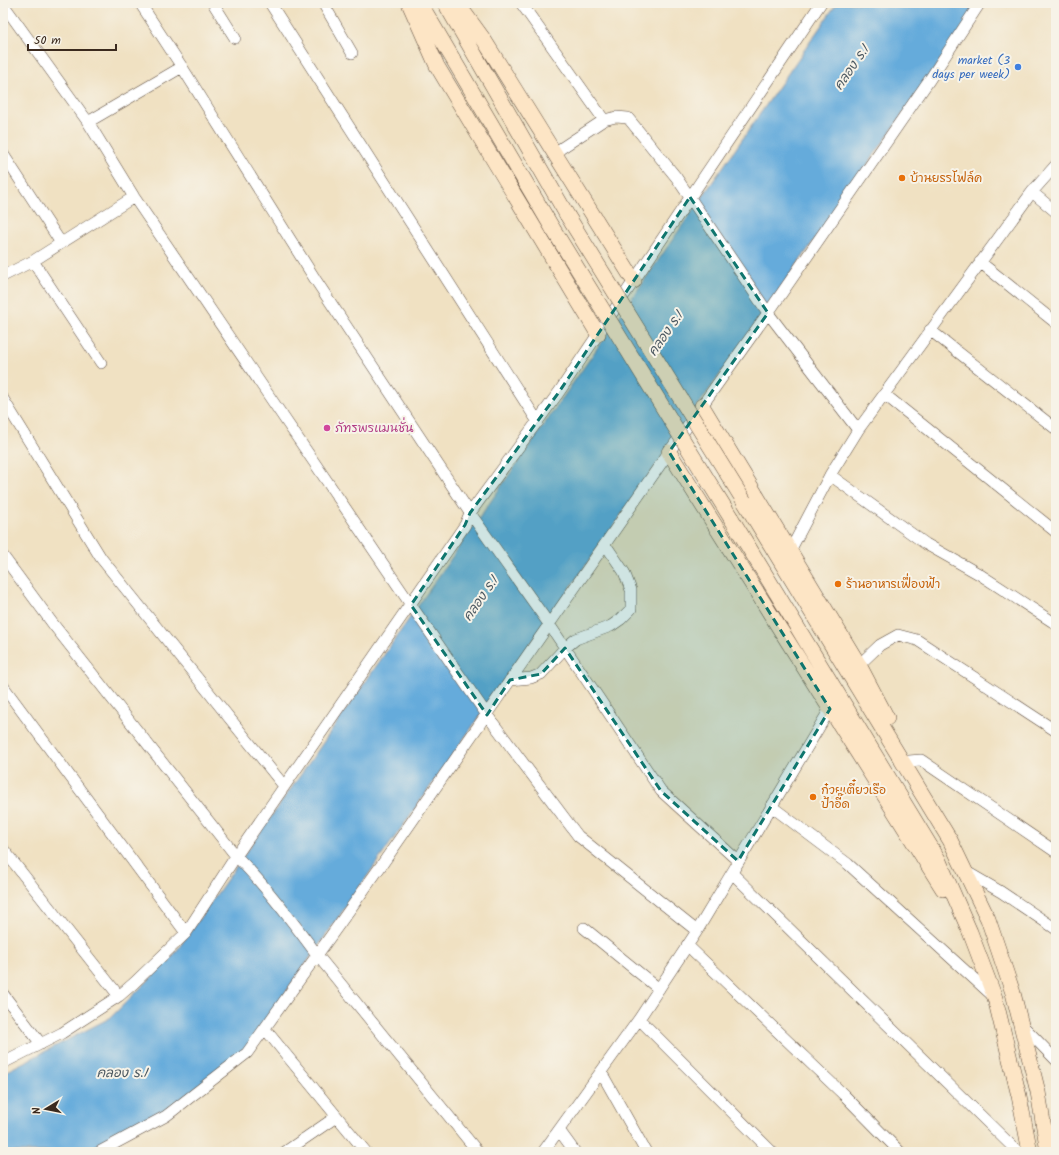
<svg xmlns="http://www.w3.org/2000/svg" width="1059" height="1155" font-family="Kalam,'Playpen Sans Thai',sans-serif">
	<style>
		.water { fill: #65abdb; stroke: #506a7c }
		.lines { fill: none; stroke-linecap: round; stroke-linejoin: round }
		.minor-casing { stroke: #564537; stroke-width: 12 }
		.secondary-casing { stroke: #564537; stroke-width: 16 }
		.minor { stroke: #fff; stroke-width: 11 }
		.secondary { stroke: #fde5c5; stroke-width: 15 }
		.secondary-bridge-casing { stroke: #564537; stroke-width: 16; stroke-linecap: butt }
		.secondary-bridge { stroke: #fde5c5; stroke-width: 15 }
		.marked { fill: #0f766e; fill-opacity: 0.2; stroke: #0f766e; stroke-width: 3; stroke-dasharray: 8 5; stroke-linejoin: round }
		.shop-dot { fill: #3f7fe0; stroke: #f7f3e8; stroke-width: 1.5 }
		.food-dot { fill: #e8710a; stroke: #f7f3e8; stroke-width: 1.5 }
		.hotel-dot { fill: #d1479c; stroke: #f7f3e8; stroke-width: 1.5 }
		.labels { text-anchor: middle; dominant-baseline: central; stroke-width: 4; stroke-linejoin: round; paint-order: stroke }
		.shop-label { font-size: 12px; fill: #366cbe; stroke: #f7f3e8; text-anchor: end }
		.food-label { font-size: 12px; fill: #c56008; stroke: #f7f3e8; text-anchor: start }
		.hotel-label { font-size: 12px; fill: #b23c85; stroke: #f7f3e8; text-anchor: start }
		.water-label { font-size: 13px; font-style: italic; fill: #4a5760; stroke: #f7f3e8 }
	</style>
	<rect width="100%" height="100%" fill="#f7f3e8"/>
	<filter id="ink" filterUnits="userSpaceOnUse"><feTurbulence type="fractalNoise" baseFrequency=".025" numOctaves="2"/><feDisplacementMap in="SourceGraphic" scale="8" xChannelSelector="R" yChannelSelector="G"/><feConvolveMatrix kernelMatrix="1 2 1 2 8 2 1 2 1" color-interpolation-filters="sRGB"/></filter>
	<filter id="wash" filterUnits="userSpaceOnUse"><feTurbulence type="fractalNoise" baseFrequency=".012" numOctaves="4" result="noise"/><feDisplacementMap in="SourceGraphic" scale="16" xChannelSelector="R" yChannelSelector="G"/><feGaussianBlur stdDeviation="0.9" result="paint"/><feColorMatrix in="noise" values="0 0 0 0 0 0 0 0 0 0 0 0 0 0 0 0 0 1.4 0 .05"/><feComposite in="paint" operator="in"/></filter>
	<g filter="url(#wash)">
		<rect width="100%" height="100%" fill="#f0e1c2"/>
		<path class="water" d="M837,3h144l-733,1043 -84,67 -73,39h-88v-79l107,-55 63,-62 129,-183z"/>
	</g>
	<g filter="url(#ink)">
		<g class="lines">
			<g class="minor-casing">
				<path id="minor" d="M140,3l42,64 133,212 155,234 79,111 112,167 77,70
					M213,3l22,35
					M270,3l268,419
					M323,3l29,50
					M521,3l83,117
					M3,4l85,118 46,75 277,408 76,110 91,121 119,95
					M88,122l94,-55
					M554,153l50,-33 12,-3 12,1 48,59 92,136 90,117
					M3,154l58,89
					M1032,192l24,20
					M33,261l68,102
					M980,262l76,61
					M3,276l30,-15 101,-64
					M930,330l126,99
					M884,394l172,138
					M3,399l98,159 183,228
					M830,475l96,69 53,30 77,50
					M790,551l40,-76 28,-45 174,-238 24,-27
					M3,556l50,68 183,232c29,29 57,66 82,100l160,196
					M859,665l21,-20 18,-10 19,5 139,91
					M510,680l21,-2 10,-4 24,-26 11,-9 35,-13 10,-7 10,-10v-19l-7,-18 -19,-28
					M3,686l183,247
					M909,761l12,-1 135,92
					M771,806l77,58 145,132
					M3,849l116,147
					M965,871l36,21 55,37
					M732,873l286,279
					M584,928l75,61
					M687,945l157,150 56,57
					M3,994l38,50
					M639,1019l133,133
					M1022,1025l34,35
					M265,1029l101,123
					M3,1063l59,-30 57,-37 15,-13 52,-50 50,-77 229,-331 5,-12 89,-121 262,-389
					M601,1072l45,80
					M559,1130l16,22
					M99,1152l67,-36 81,-63 136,-190 286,-411 99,-139 162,-234 50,-76
					M285,1152l51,-35
					M543,1152l96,-133 58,-88 133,-222"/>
			</g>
			<g class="secondary-casing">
				<path id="secondary" d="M409,3l28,63 161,268
					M420,3l133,226
					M445,3l122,212
					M457,3l27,37 150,241
					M702,406l157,259 28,53
					M669,452l274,437
					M744,501l206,339 38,79 25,74 25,99 10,60
					M731,518l207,341 32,73 25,66 24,98 11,56"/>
			</g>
			<use href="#minor" class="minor"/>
			<use href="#secondary" class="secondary"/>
			<g class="secondary-bridge-casing">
				<path id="secondary-bridge" d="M567,215l177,286
					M553,229l178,289"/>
			</g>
			<use href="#secondary-bridge" class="secondary-bridge"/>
		</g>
	</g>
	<path class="marked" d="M690,197l78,116 -99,139 161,257 -92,152 -77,-70 -96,-143 -24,26 -31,6 -23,35 -76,-110 54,-80 5,-12 89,-121z"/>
	<circle class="shop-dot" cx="1018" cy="67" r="4"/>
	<g class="food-dot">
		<circle cx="902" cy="178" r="4"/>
		<circle cx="838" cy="584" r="4"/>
		<circle cx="813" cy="797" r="4"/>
	</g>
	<circle class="hotel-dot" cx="327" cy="428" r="4"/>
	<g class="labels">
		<g class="shop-label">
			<text x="1010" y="60">market (3<tspan x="1010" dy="14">days per week)</tspan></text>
		</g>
		<g class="food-label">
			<text x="910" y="178">บ้านยรรโฟล์ค</text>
			<text x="846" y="584">ร้านอาหารเฟื่องฟ้า</text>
			<text x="821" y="790">ก๋วยเตี๋ยวเรือ<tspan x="821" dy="14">ป้าอี๊ด</tspan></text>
		</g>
		<g class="hotel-label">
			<text x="335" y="428">ภัทรพรแมนชั่น</text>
		</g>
		<g class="water-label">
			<text transform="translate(852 68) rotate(-55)">คลอง ร.1</text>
			<text transform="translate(666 334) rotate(-55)">คลอง ร.1</text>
			<text transform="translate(481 599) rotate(-55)">คลอง ร.1</text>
			<text x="122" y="1073">คลอง ร.1</text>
		</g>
	</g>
	<rect width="1059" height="1155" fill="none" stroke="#f7f3e8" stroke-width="16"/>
	<g transform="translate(46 1109) rotate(260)" stroke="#f7f3e8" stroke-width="3" paint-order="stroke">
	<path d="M0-3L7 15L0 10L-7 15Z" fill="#3b2a1e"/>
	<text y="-6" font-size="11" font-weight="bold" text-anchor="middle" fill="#3b2a1e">N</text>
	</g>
	<path d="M28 44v6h88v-6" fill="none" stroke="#3b2a1e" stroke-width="2"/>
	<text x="34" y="44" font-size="12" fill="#3b2a1e" stroke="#f7f3e8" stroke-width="3" paint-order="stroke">50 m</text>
</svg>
